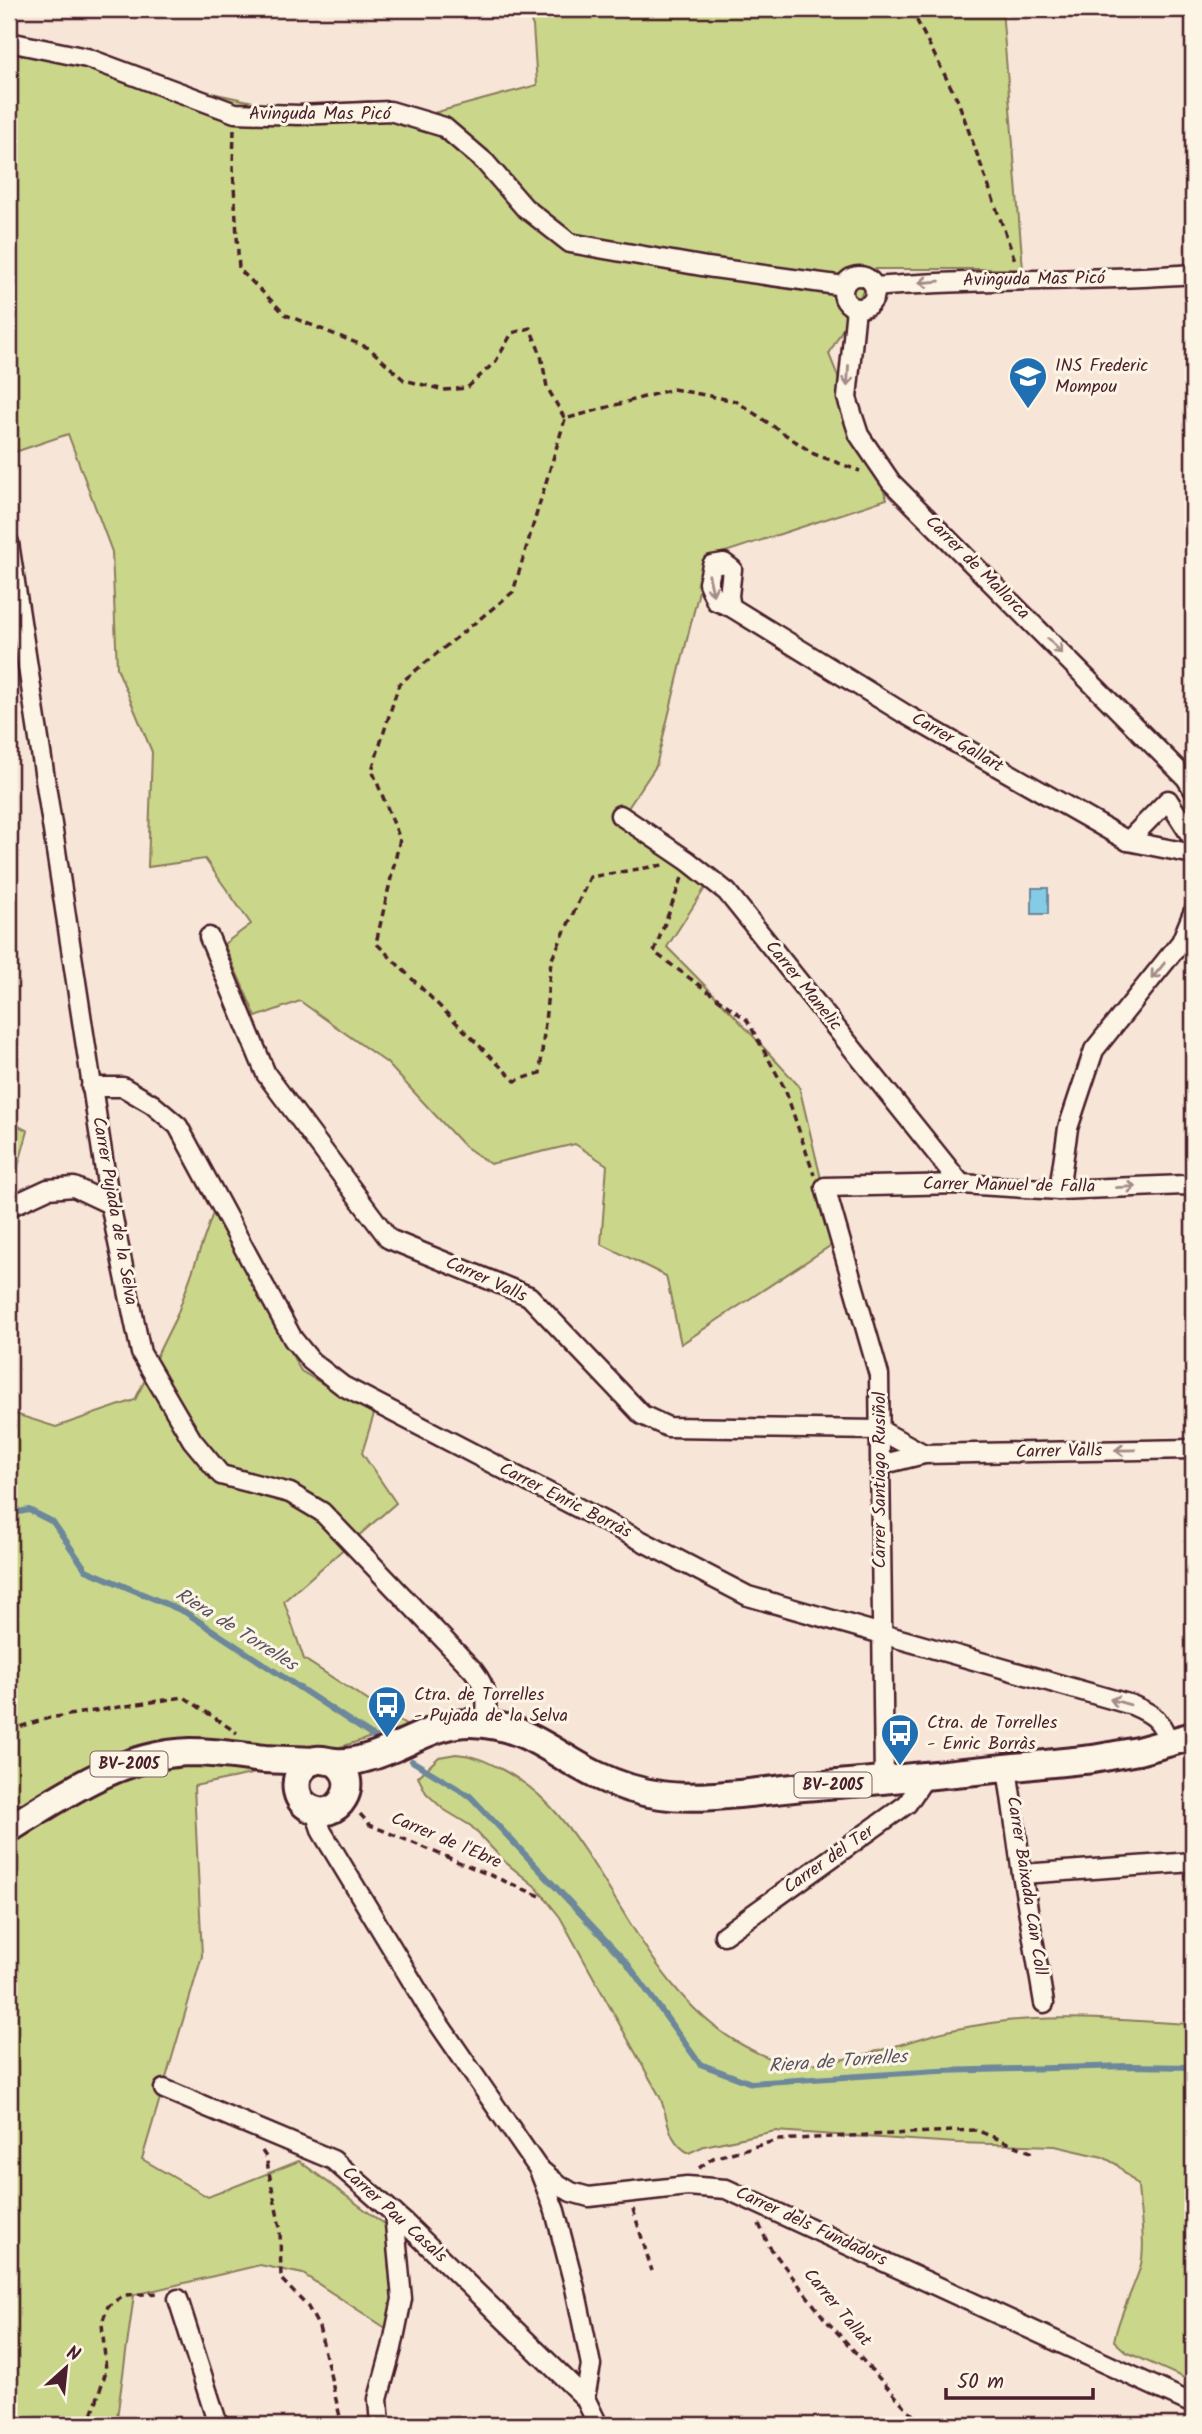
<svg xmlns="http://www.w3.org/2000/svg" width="1202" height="2434" font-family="Kalam,sans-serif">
<rect width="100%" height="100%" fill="#f7e6d7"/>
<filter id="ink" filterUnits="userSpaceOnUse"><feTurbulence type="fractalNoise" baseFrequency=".0143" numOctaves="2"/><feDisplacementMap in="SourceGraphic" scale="14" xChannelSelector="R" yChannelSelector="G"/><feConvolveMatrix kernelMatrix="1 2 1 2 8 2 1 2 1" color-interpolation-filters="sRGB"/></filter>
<g filter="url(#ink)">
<!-- green -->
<g fill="#cad78b" stroke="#8a7b5b" stroke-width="2">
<path d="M 526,9 L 1002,9 L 1023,269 L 875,269 L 829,354 L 887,499 L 707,558 L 656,766 L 620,820 L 707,885 L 667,947 L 731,1012 L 799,1086 L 836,1242 L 681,1344 L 666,1276 L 601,1244 L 607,1165 L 575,1144 L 490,1164 L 462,1144 L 387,1063 L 300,1001 L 256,1017 L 224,944 L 251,924 L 205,859 L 148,867 L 152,752 L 117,668 L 112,552 L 68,434 L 9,454 L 9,34 L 48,40 L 207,92 L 276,107 L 370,101 L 430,114 L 537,85 L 533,26 Z"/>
<path d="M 9,1121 L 28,1131 L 9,1198 Z"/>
<path d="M 213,1213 L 301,1371 L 374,1414 L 362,1453 L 396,1503 L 284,1601 L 304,1659 L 407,1726 L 261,1772 L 194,1786 L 202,1956 L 142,2159 L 208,2197 L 299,2161 L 399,2235 L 398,2336 L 303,2274 L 260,2265 L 134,2295 L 116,2425 L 9,2425 L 9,1412 L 56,1427 L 135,1400 L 177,1315 Z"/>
<path d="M 456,1754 C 473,1755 486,1761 501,1769 C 540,1789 562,1817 586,1853 C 632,1921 669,2007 746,2047 C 756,2052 768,2059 780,2061 C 821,2072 894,2046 935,2034 C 953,2029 973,2026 992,2023 C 1057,2013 1128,2021 1193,2024 L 1193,2382 L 1126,2352 L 1114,2341 C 1119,2315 1132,2293 1140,2268 C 1147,2246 1139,2209 1138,2185 L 1116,2164 L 1103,2157 L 1055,2146 L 956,2143 L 775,2131 L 704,2146 L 689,2153 C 667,2141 669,2120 660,2097 L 560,1917 L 536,1887 L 505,1862 L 471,1826 L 443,1809 L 426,1793 L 418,1777 L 439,1757 Z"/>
</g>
<!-- water -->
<rect fill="#84cce5" stroke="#6d879b" stroke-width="2" x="1032" y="888" width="16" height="26"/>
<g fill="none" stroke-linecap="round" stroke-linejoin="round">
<!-- stream -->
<g stroke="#6d879b" stroke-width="6">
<path d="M 9,1514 L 29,1510 L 53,1522 L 86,1570 L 185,1612 L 380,1741"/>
<path d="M 412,1761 L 470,1796 L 627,1963 L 700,2064 L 751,2083 L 938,2071 L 1129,2066 L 1193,2067"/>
</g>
<defs>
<g id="minor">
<path d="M 9,42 L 87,58 L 235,113 L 299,115 L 390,111 L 444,127 L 485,162 L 524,207 L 570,243 L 707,267 L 844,286"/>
<circle cx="859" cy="292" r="16"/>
<path d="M 875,287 C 981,278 1087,282 1193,274"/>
<path d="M 856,308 L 847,398 L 859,435 L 891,482 L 1186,778 L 1193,789"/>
<path d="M 9,543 L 110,1204 L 141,1353 L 192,1440 L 221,1475 L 290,1493 L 322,1512 L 473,1670 C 488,1689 488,1700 485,1724"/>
<path d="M 731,607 L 729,596 L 732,569 L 724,563 L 712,565 L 708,583 L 716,601 L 731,607 L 905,714 L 1128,841 L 1193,854"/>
<path d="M 620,815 L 688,861 L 727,892 L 961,1184"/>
<path d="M 1128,841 L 1168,800 L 1193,839"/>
<path d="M 209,937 L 266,1074 L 389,1239 L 529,1296 L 642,1415 L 668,1427 L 880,1430 L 924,1454"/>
<path d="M 91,1087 L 123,1087 L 152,1104 L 178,1126 L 293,1339 L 311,1361 L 343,1386 L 748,1596 L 1132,1705 C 1155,1715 1160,1719 1169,1742"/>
<path d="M 1059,1190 L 1068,1128 L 1094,1050 L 1181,942 L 1193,913"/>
<path d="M 9,1207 L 48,1189 L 74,1187 L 110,1204"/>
<path d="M 880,1465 L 924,1454 L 1193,1449"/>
<path d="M 1007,1768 L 1022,1874 L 1044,2003"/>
<path d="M 884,1780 L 879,1375 L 825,1187 L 961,1184 L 1059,1190 L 1185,1185 L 1193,1188"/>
<path d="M 314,1809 L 322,1832 L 430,2011 L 538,2168 L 555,2182 L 571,2192 L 589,2197 L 687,2186 L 726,2189 L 1193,2404"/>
<path d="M 1022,1874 L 1193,1862"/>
<path d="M 724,1935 L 907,1804 L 926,1776"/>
<path d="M 164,2089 L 333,2160 L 405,2223 L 585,2398"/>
<path d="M 539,2170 L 555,2211 L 575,2288 L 591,2365 L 585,2398 L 598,2425"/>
<path d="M 178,2299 L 218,2425"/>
<path d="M 380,2425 L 378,2399 L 392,2348 L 402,2299 L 394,2213"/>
</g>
<g id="primary">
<path d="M 334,1762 C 364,1780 338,1826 308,1807 C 292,1797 293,1772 309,1763 C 318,1757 325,1761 335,1762 C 345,1763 356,1761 366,1758 C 401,1749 433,1723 470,1723 C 525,1724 550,1752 596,1775 C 617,1785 638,1792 661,1795 C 701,1801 762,1791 803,1787 C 900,1779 996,1769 1093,1759 L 1138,1751 L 1193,1736"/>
<path d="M 9,1829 C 64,1794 123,1754 190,1752 C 216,1752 240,1756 265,1759 C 281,1760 298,1760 314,1761"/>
</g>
</defs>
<!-- minor casing -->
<use href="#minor" stroke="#4a1f2b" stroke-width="23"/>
<!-- primary casing -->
<use href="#primary" stroke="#4a1f2b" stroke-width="32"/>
<!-- path -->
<g stroke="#4a1f2b" stroke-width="3.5" stroke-dasharray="7 5" stroke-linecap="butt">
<path d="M 911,9 L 958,101 L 1016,263"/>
<path d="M 234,129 L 233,169 L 239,269 L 286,315 L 369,348 L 404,380 L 444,390 L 467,388 L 496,361 L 512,333 L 530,328 L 541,355 L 547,387 L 565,419 L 673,389 L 736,401 L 814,454 L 860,471"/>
<path d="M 565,419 L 513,592 L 399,684 L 372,770 L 400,839 L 376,943 L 515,1081 L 540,1073 L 551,961 L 590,877 L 663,865"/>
<path d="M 682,878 L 654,952 L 747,1020 L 785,1089 L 814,1175"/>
<path d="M 9,1730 L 49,1718 L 184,1697 L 237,1733"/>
<path d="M 360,1814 L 370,1825 L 545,1898"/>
<path d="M 262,2151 L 266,2157 L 280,2228 L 281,2279 L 308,2307 L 319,2327 L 341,2421 L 347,2425"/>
<path d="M 699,2168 L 713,2158 L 778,2140 L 868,2135 L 976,2130 L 1033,2153"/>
<path d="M 633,2209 L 652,2271"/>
<path d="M 759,2224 L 769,2246 L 824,2318 L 922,2425"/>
<path d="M 89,2425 L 106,2371 L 102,2323 L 108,2306 L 124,2295 L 161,2293"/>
</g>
<!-- minor -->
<use href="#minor" stroke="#fcf5e5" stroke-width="18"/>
<!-- primary -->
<use href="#primary" stroke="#fcf5e5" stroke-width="26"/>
</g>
<!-- one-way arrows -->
<defs><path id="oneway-shaft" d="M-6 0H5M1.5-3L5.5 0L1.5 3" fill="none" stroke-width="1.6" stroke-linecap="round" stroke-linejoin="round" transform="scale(1.75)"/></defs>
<g stroke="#a38a88">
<use href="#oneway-shaft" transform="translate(929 282) rotate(175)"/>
<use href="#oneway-shaft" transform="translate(848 376) rotate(93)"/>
<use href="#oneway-shaft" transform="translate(711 585) rotate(78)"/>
<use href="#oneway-shaft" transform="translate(1055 646) rotate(45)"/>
<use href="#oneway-shaft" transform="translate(1158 971) rotate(129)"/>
<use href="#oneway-shaft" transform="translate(1126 1187) rotate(-3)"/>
<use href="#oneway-shaft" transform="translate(1125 1450) rotate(179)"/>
<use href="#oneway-shaft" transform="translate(1120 1702) rotate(-164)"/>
</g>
</g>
<!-- icons -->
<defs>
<symbol id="school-pin" viewBox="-11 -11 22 30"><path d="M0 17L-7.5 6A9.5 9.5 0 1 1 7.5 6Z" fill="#1f6fb2" stroke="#fcf5e5"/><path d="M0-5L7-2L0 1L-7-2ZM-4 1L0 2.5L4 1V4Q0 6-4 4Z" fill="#fff"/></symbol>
<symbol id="bus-pin" viewBox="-11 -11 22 30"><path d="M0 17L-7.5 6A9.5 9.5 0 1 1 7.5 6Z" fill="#1f6fb2" stroke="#fcf5e5"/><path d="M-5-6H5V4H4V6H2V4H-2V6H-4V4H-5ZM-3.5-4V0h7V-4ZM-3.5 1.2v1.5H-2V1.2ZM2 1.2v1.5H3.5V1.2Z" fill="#fff"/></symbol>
</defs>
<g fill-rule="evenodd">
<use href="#school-pin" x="1006" y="354" width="44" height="60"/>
<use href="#bus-pin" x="365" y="1683" width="44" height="60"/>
<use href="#bus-pin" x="878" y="1711" width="44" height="60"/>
</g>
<g text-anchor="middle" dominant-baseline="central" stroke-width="6" stroke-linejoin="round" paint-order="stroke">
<!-- shield labels -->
<g fill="#fcf5e5" stroke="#7f5f63" stroke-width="2">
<rect x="90.5" y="1751.5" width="77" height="25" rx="5"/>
<rect x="794.5" y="1772.5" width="77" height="25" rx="5"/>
</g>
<g font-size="16" font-weight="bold" fill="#4a1f2b">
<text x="129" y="1764">BV-2005</text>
<text x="833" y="1785">BV-2005</text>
</g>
<!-- street labels -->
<g font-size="18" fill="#4a1f2b" stroke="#fcf5e5">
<text x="320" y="114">Avinguda Mas Picó</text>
<text transform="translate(1034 280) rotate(-1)">Avinguda Mas Picó</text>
<text transform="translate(977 568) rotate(45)">Carrer de Mallorca</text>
<text transform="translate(957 743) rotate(30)">Carrer Gallart</text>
<text transform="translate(803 986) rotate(51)">Carrer Manelic</text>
<text transform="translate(1009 1186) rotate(1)">Carrer Manuel de Falla</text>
<text transform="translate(114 1211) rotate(80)">Carrer Pujada de la Selva</text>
<text transform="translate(486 1280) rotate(24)">Carrer Valls</text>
<text transform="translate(1059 1452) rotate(-1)">Carrer Valls</text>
<text transform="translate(880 1480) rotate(-90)">Carrer Santiago Rusiñol</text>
<text transform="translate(565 1501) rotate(27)">Carrer Enric Borràs</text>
<text transform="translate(446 1841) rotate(23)">Carrer de l'Ebre</text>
<text transform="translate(829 1860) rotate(-35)">Carrer del Ter</text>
<text transform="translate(1026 1886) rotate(81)">Carrer Baixada Can Coll</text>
<text transform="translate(394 2215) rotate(42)">Carrer Pau Casals</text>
<text transform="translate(811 2227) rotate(25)">Carrer dels Fundadors</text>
<text transform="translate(837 2308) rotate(50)">Carrer Tallat</text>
</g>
<!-- poi labels -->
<g font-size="18" fill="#4a1f2b" stroke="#fcf5e5" text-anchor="start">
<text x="1055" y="366">INS Frederic<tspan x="1055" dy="21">Mompou</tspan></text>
<text x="414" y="1695">Ctra. de Torrelles<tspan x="414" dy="21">- Pujada de la Selva</tspan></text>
<text x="927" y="1723">Ctra. de Torrelles<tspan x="927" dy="21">- Enric Borràs</tspan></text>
</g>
<!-- water labels -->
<g font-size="19" font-style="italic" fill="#5b5363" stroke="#fcf5e5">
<text transform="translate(236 1630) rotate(32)">Riera de Torrelles</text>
<text transform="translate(838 2062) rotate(-4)">Riera de Torrelles</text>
</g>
</g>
<!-- margin -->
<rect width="1202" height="2434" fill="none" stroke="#fcf5e5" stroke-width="35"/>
<rect x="18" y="18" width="1167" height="2399" fill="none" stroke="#4a1f2b" stroke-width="2.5" filter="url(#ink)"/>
<!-- north arrow -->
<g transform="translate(66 2368) rotate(27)" stroke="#fcf5e5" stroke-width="5" paint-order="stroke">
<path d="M0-5L12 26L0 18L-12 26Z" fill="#4a1f2b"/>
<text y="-10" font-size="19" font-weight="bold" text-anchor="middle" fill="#4a1f2b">N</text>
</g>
<!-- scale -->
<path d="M946 2388v10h147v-10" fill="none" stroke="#4a1f2b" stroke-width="3.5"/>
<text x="957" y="2388" font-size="21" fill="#4a1f2b" stroke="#fcf5e5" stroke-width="5" paint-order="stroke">50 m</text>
</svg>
